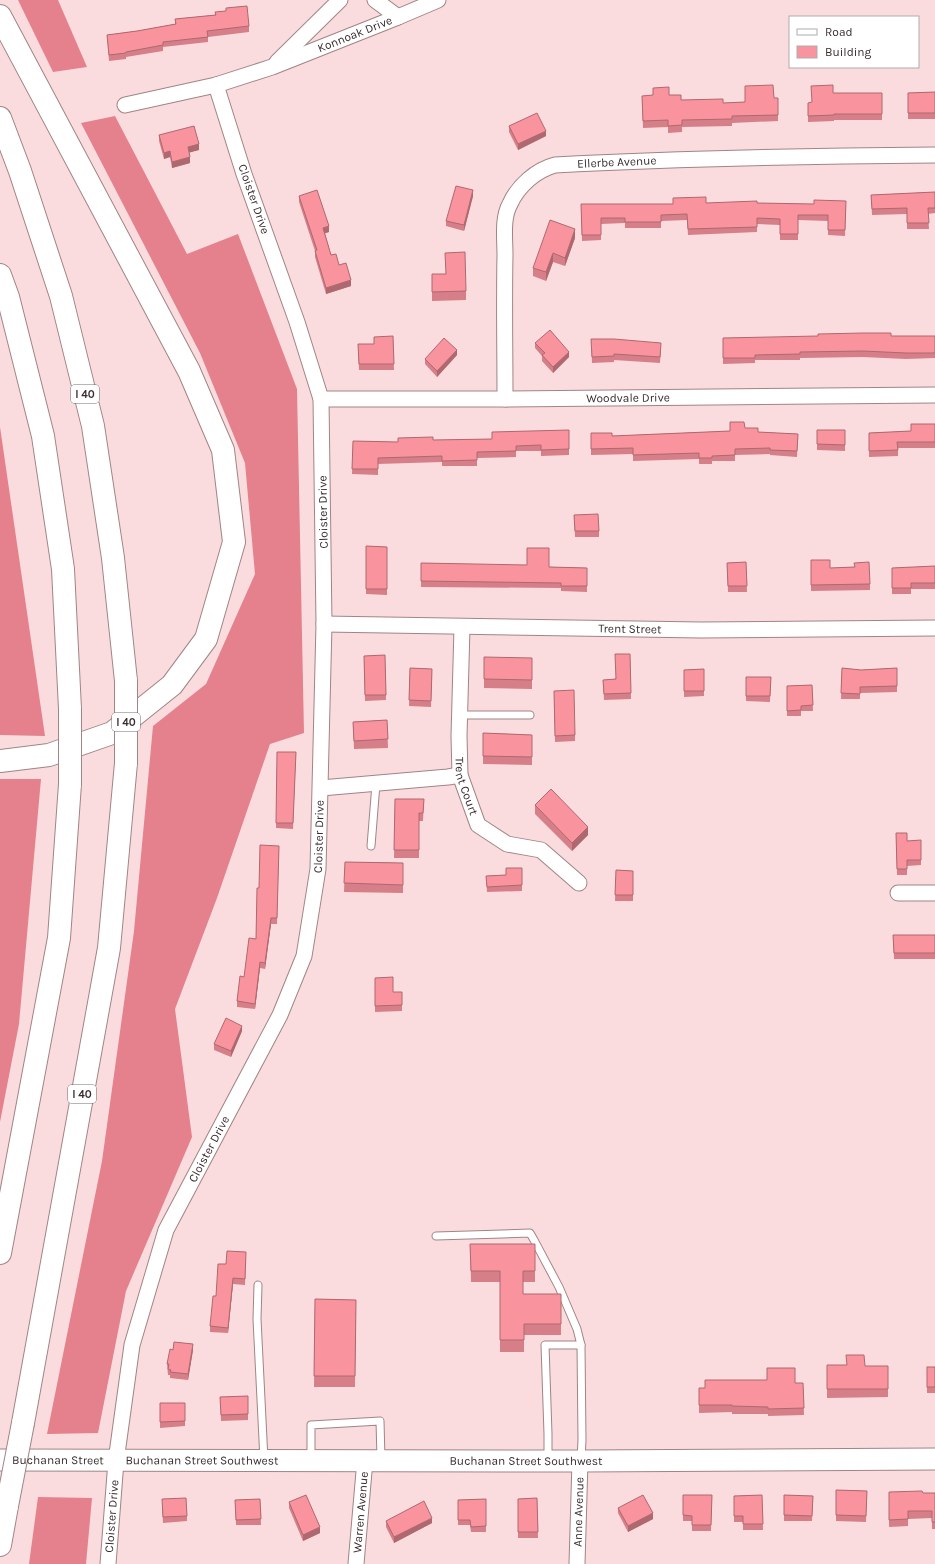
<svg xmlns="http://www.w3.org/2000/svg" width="935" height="1564" font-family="Karla,sans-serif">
<rect width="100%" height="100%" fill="#fbdcde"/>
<!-- forest -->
<g fill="#e4818c">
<path d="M 18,0 L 58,0 L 87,67 L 53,72 Z"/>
<path d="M 115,116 L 187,254 L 238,234 L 297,389 L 304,733 L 270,744 L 217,898 L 175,1009 L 192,1137 L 126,1291 L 98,1433 L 47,1434 L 102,1161 L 134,931 L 153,726 L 206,684 L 255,574 L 245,463 L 200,353 L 81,123 Z"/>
<path d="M 0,427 L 45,736 L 0,735 Z"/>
<path d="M 0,779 L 41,779 L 19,1024 L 0,1122 Z"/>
<path d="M 38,1497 L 92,1498 L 86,1564 L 29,1564 Z"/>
</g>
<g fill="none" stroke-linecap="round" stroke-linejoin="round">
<defs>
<g id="lane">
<path d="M 460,715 L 530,715"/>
<path d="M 371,846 L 376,784"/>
<path d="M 436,1236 L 530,1233 L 534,1240 L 559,1287 L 577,1329 L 581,1345 L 582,1440 L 581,1459"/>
<path d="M 258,1285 L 257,1319 L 264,1460"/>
<path d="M 548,1459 L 548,1434 L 545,1345 L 581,1345"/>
<path d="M 311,1460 L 311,1425 L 380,1421 L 381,1459"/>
</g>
<g id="street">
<path d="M 375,0 L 398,17"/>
<path d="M 277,62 L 340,0"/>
<path id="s1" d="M 125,105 L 216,85 L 272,67 L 398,17 L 438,0"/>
<path id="s2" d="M 321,399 L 505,399 L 935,395"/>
<path id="s3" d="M 505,399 C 505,351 504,303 505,255 C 505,239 502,218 510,204 C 518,186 536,170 555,165 C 682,158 808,156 935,155"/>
<path id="s4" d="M 324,624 L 701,630 L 935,628"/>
<path id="s5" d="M 462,627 L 459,736 L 460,775 L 478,825 L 507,844 L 541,850 L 579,883"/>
<path d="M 321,788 L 448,777 L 460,775"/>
<path d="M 898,893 L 935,893"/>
<path id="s6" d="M 108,1564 L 116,1461 L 132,1345 L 166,1230 L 280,1015 L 304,956 L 318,869 L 324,624 L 321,399 L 297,322 L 244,174 L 216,85"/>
<path id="s7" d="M 356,1564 L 365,1460"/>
<path id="s8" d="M 577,1564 L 580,1461"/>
</g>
<g id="secondary">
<path id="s9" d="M 0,1460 L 580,1461 L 935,1459"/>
</g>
<g id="highway">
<path d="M 0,16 L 189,371 L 223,450 L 234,542 L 206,639 L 172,685 L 112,733 L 49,755 L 0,761"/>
<path d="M 0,118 L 20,171 L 61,296 L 93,426 L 113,558 L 126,681"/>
<path d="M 0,275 L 8,297 L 43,436 L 63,569 L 70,709"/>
<path d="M 0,1253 L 59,938 L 70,784"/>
<path d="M 23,1423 L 109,948 L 126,763"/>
<path d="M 0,1545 L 7,1506"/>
</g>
</defs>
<!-- lane casing -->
<use href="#lane" stroke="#a08486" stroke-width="9"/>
<!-- street casing -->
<use href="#street" stroke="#a08486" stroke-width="17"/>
<!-- secondary casing -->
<use href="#secondary" stroke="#a08486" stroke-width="23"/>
<!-- highway casing -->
<use href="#highway" stroke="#a08486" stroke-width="24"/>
<!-- lane -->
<use href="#lane" stroke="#fff" stroke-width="7"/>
<!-- street -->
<use href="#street" stroke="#fff" stroke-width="15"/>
<!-- secondary -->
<use href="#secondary" stroke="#fff" stroke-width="21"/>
<!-- highway -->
<use href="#highway" stroke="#fff" stroke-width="22"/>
<defs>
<g id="highway-bridge">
<path d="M 126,681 L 126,763"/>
<path d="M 70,784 L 70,709"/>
<path d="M 7,1506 L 23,1423"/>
</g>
</defs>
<!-- highway-bridge casing -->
<use href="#highway-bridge" stroke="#a08486" stroke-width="24" stroke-linecap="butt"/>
<!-- highway-bridge -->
<use href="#highway-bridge" stroke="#fff" stroke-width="22"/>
</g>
<!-- wall -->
<g fill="#d67f88">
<path d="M 215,12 L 249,26 L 249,32 L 208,37 L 208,42 L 163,47 L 163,51 L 126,57 L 126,59 L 109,61 L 107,35 L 137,31 L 175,24 L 175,19 L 215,15 Z"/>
<path d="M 935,92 L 935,119 L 908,119 L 908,93 Z"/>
<path d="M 833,93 L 882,93 L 882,120 L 834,120 L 834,121 L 808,122 L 808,103 L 812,102 Z"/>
<path d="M 669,95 L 681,100 L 723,103 L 745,102 L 778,98 L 778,121 L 732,123 L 732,126 L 682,127 L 682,132 L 668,133 L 668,127 L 643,128 L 642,96 Z"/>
<path d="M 509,126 L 546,136 L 518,150 L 509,132 Z"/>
<path d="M 159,135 L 199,150 L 189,152 L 190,163 L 172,168 L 170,157 L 164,159 L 159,141 Z"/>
<path d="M 935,192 L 935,213 L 928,214 L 929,229 L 907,229 L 907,214 L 872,215 L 871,195 Z"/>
<path d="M 299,196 L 329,232 L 325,233 L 331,255 L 339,265 L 351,286 L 326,294 L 315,257 L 315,251 L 299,202 Z"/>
<path d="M 473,196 L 464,231 L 446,226 L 446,221 Z"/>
<path d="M 846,201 L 845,236 L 828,235 L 828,221 L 798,220 L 798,240 L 780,240 L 780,225 L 757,224 L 757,232 L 688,235 L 687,220 L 661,221 L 661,228 L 625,228 L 625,223 L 601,224 L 601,240 L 582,241 L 581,204 L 673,204 L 706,203 L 814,204 Z"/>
<path d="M 575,238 L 565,266 L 553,262 L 546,281 L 533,276 L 533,268 Z"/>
<path d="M 432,274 L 466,291 L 466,300 L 432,301 Z"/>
<path d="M 393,336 L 394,370 L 359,370 L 358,344 L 374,344 Z"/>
<path d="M 935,336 L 935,358 L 906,359 L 863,357 L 800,358 L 800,360 L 755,360 L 755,363 L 723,364 L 723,338 Z"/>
<path d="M 591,339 L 661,348 L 660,363 L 614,360 L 614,362 L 592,363 Z"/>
<path d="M 535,343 L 569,357 L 553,373 L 542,361 L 542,356 L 535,348 Z"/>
<path d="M 457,355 L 437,377 L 425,364 L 425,359 Z"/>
<path d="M 935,424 L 935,448 L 898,448 L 898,456 L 869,457 L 869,433 L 911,431 Z"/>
<path d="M 745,428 L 758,432 L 798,434 L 797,457 L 770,455 L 770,454 L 735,455 L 735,461 L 712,461 L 712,464 L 699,464 L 699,459 L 633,461 L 633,454 L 591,455 L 591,433 L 612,436 L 730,431 Z"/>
<path d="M 569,430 L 569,455 L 541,456 L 541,451 L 516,451 L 516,457 L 477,458 L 477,466 L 442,466 L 442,462 L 378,464 L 378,475 L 352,474 L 353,441 L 398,442 L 433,440 L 492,439 Z"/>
<path d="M 817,430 L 845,430 L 845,451 L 817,450 Z"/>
<path d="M 574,515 L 599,531 L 599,537 L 575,537 Z"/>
<path d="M 366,546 L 387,547 L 387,595 L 366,594 Z"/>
<path d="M 811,560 L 830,568 L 854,567 L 870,584 L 870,590 L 811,591 Z"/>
<path d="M 746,562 L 747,592 L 728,592 L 727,563 Z"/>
<path d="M 421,563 L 587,568 L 587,592 L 561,591 L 561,588 L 421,587 Z"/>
<path d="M 935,566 L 935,589 L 911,589 L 911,594 L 892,594 L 892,568 Z"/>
<path d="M 630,654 L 631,699 L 604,700 L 603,680 L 615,679 Z"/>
<path d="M 385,655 L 386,700 L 365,701 L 364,656 Z"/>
<path d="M 532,658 L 532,689 L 484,688 L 484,679 Z"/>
<path d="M 410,668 L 432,669 L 431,707 L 409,706 Z"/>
<path d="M 842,668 L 861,670 L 897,668 L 897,692 L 860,693 L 860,699 L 841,699 Z"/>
<path d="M 704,669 L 704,696 L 684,697 L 684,670 Z"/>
<path d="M 746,677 L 771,677 L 770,702 L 746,701 Z"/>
<path d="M 812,685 L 813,711 L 801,711 L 801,716 L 787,716 L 787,686 Z"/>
<path d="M 554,691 L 575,735 L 575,741 L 555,742 Z"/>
<path d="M 387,720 L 388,748 L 354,749 L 353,722 Z"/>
<path d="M 483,733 L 532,735 L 532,765 L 483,764 Z"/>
<path d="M 296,752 L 293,829 L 276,828 L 276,823 Z"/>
<path d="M 395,799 L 424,799 L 423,821 L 419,821 L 419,858 L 394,858 Z"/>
<path d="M 535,805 L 588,835 L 572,851 L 535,814 Z"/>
<path d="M 896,833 L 907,841 L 921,860 L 921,865 L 907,866 L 907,875 L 897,875 Z"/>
<path d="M 279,846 L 277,924 L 271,924 L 265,969 L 260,968 L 255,1009 L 237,1007 L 237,1001 L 256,939 L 259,888 Z"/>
<path d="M 345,862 L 403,863 L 403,893 L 344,892 Z"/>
<path d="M 522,868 L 522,891 L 487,892 L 486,876 L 506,875 Z"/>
<path d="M 616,870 L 633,871 L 633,901 L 615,901 Z"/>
<path d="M 893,935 L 935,935 L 935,959 L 894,959 Z"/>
<path d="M 375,978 L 393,992 L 402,992 L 402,1011 L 375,1012 Z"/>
<path d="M 242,1031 L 231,1057 L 214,1050 L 214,1044 Z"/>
<path d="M 470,1244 L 535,1244 L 535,1282 L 523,1282 L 523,1294 L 561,1294 L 561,1335 L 524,1335 L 524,1352 L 500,1352 L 500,1282 L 471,1282 Z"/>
<path d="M 246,1258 L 245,1285 L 233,1284 L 228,1333 L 210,1332 L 210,1326 L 216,1296 Z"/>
<path d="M 315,1299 L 356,1300 L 355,1387 L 314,1387 Z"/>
<path d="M 173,1350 L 193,1350 L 188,1380 L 170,1378 L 170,1375 L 168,1375 L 167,1364 Z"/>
<path d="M 827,1365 L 846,1365 L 865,1366 L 888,1366 L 888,1397 L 827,1398 Z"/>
<rect x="927" y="1367" width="8" height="26"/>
<path d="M 767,1380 L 795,1383 L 803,1383 L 804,1415 L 768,1416 L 768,1414 L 732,1414 L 732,1412 L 699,1413 L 699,1388 L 705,1388 Z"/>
<path d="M 248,1396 L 248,1420 L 221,1421 L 220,1397 Z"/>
<path d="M 160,1403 L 185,1403 L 185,1426 L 160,1428 Z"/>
<path d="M 836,1490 L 867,1491 L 866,1522 L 836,1521 Z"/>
<path d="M 889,1492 L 923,1493 L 935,1493 L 935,1529 L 932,1529 L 932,1518 L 908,1519 L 908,1526 L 889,1527 Z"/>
<path d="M 683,1495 L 712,1495 L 711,1531 L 692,1531 L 692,1521 L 683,1521 Z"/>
<path d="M 762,1495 L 763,1530 L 743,1530 L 743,1522 L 734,1522 L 734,1496 Z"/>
<path d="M 784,1495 L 813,1496 L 812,1521 L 784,1521 Z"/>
<path d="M 537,1498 L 538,1538 L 518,1538 L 518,1499 Z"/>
<path d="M 260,1499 L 261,1525 L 236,1525 L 235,1500 Z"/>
<path d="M 486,1499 L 486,1532 L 471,1532 L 470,1525 L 458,1525 L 458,1500 Z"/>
<path d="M 289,1502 L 320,1533 L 303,1541 L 289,1508 Z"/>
<path d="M 162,1505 L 187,1516 L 187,1521 L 163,1523 Z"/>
<path d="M 618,1508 L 653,1519 L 628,1532 L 618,1513 Z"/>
<path d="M 386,1521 L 432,1523 L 394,1543 L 386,1527 Z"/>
</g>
<!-- shaded-wall -->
<g fill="#ae686f">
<path d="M 546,131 L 546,136 L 518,150 L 518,144 Z"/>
<path d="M 199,144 L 199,150 L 188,153 L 188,147 Z"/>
<path d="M 170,151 L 170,157 L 164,159 L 164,153 Z"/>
<path d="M 190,157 L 190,163 L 172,168 L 172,162 Z"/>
<path d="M 473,190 L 473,196 L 464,231 L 464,225 Z"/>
<path d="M 329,226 L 329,232 L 323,234 L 323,228 Z"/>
<path d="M 575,229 L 575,238 L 565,266 L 565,258 Z"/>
<path d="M 553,253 L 553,262 L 546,281 L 546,272 Z"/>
<path d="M 351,280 L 351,286 L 326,294 L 326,288 Z"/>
<path d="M 457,350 L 457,355 L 437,377 L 437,371 Z"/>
<path d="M 569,352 L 569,357 L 553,373 L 553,367 Z"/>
<path d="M 588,827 L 588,835 L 572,851 L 572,843 Z"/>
<path d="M 271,918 L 271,924 L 265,969 L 265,963 Z"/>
<path d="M 260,962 L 260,968 L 255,1009 L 255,1004 Z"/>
<path d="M 242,1026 L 242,1031 L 231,1057 L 231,1051 Z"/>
<path d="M 233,1278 L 233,1284 L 228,1333 L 228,1328 Z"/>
<path d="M 193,1344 L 193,1350 L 188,1380 L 188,1374 Z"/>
<path d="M 653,1513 L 653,1519 L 628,1532 L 628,1526 Z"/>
<path d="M 432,1518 L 432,1523 L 394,1543 L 394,1537 Z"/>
<path d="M 320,1527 L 320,1533 L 303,1541 L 303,1535 Z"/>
</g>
<!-- building -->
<g fill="#f9949e" stroke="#ae686f">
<path d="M 247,6 L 249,26 L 207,31 L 208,37 L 163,42 L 163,45 L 126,52 L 126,53 L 109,55 L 107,35 L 137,31 L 176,24 L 175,19 L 216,15 L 215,12 L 226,11 L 226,8 Z"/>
<path d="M 773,85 L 774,98 L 778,98 L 778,115 L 732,116 L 732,119 L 682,120 L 682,125 L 668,126 L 668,120 L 643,121 L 642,96 L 653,95 L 653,88 L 669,87 L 669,95 L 681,95 L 681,100 L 723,99 L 723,103 L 745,102 L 745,86 Z"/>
<path d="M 833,85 L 833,93 L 882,93 L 882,114 L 834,114 L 834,115 L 808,116 L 808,103 L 812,102 L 811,86 Z"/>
<path d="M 935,92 L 935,113 L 908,113 L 908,93 Z"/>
<path d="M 537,113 L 546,131 L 518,144 L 509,126 Z"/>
<path d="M 194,126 L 199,144 L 188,147 L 190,157 L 172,162 L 170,151 L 164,153 L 159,135 Z"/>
<path d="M 456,186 L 473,190 L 464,225 L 446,221 Z"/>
<path d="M 317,190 L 329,226 L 323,228 L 331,255 L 336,254 L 339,265 L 346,263 L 351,280 L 326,288 L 315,251 L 317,250 L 299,196 Z"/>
<path d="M 935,192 L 935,208 L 928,208 L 929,223 L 907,223 L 907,208 L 872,209 L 871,195 Z"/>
<path d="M 706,197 L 706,203 L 757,201 L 757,203 L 814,204 L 814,200 L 846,201 L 845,230 L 828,230 L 828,215 L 798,215 L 798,234 L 780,234 L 780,219 L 757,218 L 757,227 L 688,229 L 687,214 L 661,215 L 661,222 L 625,222 L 625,218 L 601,218 L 601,235 L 582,235 L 581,204 L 673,204 L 673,198 Z"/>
<path d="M 550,220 L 575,229 L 565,258 L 553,253 L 546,272 L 533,268 Z"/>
<path d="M 465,252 L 466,291 L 432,292 L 432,274 L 446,274 L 445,253 Z"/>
<path d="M 550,330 L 569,352 L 553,367 L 542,355 L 545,353 L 535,343 Z"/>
<path d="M 863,333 L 891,333 L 891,336 L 935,336 L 935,353 L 906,353 L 863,351 L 800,352 L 800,354 L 755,355 L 755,358 L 723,358 L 723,338 L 818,336 L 818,334 Z"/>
<path d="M 393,336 L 394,364 L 359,364 L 358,344 L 374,344 L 374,337 Z"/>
<path d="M 444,338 L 457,350 L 437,371 L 425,359 Z"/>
<path d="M 591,339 L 614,339 L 661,343 L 660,357 L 614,354 L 614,356 L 592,357 Z"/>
<path d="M 730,422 L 744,422 L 745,428 L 758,428 L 758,432 L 798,434 L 797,451 L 770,450 L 770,448 L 735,449 L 735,455 L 712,456 L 712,458 L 699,458 L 699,453 L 633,455 L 633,448 L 591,449 L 591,433 L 612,433 L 612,436 L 730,431 Z"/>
<path d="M 911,424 L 935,424 L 935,442 L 897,442 L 898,450 L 869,451 L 869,433 L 911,431 Z"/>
<path d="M 569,430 L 569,449 L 541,450 L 541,445 L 516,446 L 516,451 L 477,452 L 477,460 L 442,461 L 442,456 L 378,458 L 378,469 L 352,469 L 353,441 L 398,442 L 398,438 L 433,437 L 433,440 L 492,439 L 492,432 Z"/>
<path d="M 817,430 L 845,430 L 845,445 L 817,444 Z"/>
<path d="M 598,514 L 599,531 L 575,531 L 574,515 Z"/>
<path d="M 366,546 L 387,547 L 387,589 L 366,589 Z"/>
<path d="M 527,548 L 549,548 L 549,567 L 587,568 L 587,586 L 561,586 L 561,583 L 421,581 L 421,563 L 527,565 Z"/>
<path d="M 811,560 L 830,560 L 830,568 L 855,567 L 854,563 L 869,562 L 870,584 L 811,585 Z"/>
<path d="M 746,562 L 747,586 L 728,586 L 727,563 Z"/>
<path d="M 935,566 L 935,583 L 911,583 L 911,588 L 892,588 L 892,568 Z"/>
<path d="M 615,654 L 630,654 L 631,693 L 604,694 L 603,680 L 616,679 Z"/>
<path d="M 385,655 L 386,695 L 365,695 L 364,656 Z"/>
<path d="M 484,657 L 532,658 L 532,680 L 484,679 Z"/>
<path d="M 410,668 L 432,669 L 431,701 L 409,700 Z"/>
<path d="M 842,668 L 861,670 L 897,668 L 897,686 L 860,687 L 860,694 L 841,693 Z"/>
<path d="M 704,669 L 704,691 L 684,691 L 684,670 Z"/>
<path d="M 746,677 L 771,677 L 770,696 L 746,696 Z"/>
<path d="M 812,685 L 813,705 L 801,706 L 801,710 L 787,711 L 787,686 Z"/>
<path d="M 574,690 L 575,735 L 555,736 L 554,691 Z"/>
<path d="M 387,720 L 388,739 L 354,741 L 353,722 Z"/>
<path d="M 483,733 L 532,735 L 532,757 L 483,756 Z"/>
<path d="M 277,752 L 296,752 L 293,823 L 276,823 Z"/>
<path d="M 551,789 L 588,827 L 572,843 L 535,805 Z"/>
<path d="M 395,799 L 424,799 L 423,813 L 419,813 L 419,850 L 394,850 Z"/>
<path d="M 896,833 L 907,833 L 907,841 L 921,840 L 921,860 L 907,860 L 907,869 L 897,869 Z"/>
<path d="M 260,845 L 279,846 L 277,918 L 271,918 L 265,963 L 260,962 L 255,1004 L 237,1001 L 240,976 L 244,977 L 249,938 L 256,939 L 257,888 L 259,888 Z"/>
<path d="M 345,862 L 403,863 L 403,885 L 344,883 Z"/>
<path d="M 506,868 L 522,868 L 522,885 L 487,887 L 486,876 L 506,875 Z"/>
<path d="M 616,870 L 633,871 L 633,895 L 615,895 Z"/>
<path d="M 893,935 L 935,935 L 935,953 L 894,953 Z"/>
<path d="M 393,977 L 393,992 L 402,992 L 402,1005 L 375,1006 L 375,978 Z"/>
<path d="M 226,1018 L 242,1026 L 231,1051 L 214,1044 Z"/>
<path d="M 470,1244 L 535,1244 L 535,1271 L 523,1271 L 523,1294 L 561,1294 L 561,1324 L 524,1324 L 524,1340 L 500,1340 L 500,1271 L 471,1271 Z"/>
<path d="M 227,1251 L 246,1252 L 245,1279 L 233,1278 L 228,1328 L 210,1326 L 213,1296 L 216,1296 L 218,1264 L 226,1264 Z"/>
<path d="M 315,1299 L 356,1300 L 355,1376 L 314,1376 Z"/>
<path d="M 174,1342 L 193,1344 L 188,1374 L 170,1372 L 171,1370 L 168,1369 L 169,1364 L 167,1364 L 170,1349 L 173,1350 Z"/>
<path d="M 846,1355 L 864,1355 L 865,1366 L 888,1366 L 888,1389 L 827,1389 L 827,1365 L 847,1365 Z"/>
<rect x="927" y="1367" width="8" height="20"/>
<path d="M 767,1368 L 795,1368 L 795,1383 L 803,1383 L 804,1408 L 768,1409 L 768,1407 L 732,1406 L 732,1405 L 699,1405 L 699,1388 L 705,1388 L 705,1380 L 767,1380 Z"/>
<path d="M 248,1396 L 248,1414 L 221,1415 L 220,1397 Z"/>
<path d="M 160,1403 L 185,1403 L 185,1421 L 160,1422 Z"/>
<path d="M 836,1490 L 867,1491 L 866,1516 L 836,1515 Z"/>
<path d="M 922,1491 L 923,1493 L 935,1493 L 935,1522 L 932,1522 L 932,1511 L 908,1511 L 908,1519 L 889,1520 L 889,1492 Z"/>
<path d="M 306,1495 L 320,1527 L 303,1535 L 289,1502 Z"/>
<path d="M 643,1495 L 653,1513 L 628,1526 L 618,1508 Z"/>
<path d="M 683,1495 L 712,1495 L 711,1525 L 692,1525 L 692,1516 L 683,1515 Z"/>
<path d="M 762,1495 L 763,1524 L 743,1524 L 743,1516 L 734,1516 L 734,1496 Z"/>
<path d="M 784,1495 L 813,1496 L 812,1516 L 784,1515 Z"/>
<path d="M 186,1498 L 187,1516 L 163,1517 L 162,1499 Z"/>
<path d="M 537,1498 L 538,1532 L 518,1532 L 518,1499 Z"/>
<path d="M 260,1499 L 261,1519 L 236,1520 L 235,1500 Z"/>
<path d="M 486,1499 L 486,1526 L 471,1527 L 470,1520 L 458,1520 L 458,1500 Z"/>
<path d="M 424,1501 L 432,1518 L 394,1537 L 386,1521 Z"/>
</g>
<g text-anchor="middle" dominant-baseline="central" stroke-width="3" stroke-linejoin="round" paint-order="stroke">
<!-- shield labels -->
<g fill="#fff" stroke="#746b6c" stroke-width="1">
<rect x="71" y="385" width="28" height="18" rx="3"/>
<rect x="112" y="713" width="28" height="18" rx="3"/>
<rect x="68" y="1085" width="28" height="18" rx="3"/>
</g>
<g font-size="11" font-weight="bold" fill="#382c2d">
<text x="85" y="394">I 40</text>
<text x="126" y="722">I 40</text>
<text x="82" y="1094">I 40</text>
</g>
<!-- street labels -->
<g font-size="12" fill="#382c2d" stroke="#fff">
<text stroke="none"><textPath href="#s1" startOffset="241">Konnoak Drive</textPath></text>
<text stroke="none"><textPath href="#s3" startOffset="319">Ellerbe Avenue</textPath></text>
<text transform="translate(254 199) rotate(71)">Cloister Drive</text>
<text stroke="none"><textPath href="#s2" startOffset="307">Woodvale Drive</textPath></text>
<text transform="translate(323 512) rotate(-91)">Cloister Drive</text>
<text stroke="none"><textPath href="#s4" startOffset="306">Trent Street</textPath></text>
<text stroke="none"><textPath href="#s5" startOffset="160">Trent Court</textPath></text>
<text stroke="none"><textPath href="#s6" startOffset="768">Cloister Drive</textPath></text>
<text stroke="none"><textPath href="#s6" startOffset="432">Cloister Drive</textPath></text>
<text stroke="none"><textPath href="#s9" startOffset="202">Buchanan Street Southwest</textPath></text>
<text stroke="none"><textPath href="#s9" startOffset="526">Buchanan Street Southwest</textPath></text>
<text stroke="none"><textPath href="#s9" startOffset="58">Buchanan Street</textPath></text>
<text stroke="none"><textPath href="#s7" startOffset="52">Warren Avenue</textPath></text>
<text stroke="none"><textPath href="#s8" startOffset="52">Anne Avenue</textPath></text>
<text stroke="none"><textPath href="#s6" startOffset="48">Cloister Drive</textPath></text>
</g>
</g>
<!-- legend -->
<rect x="789" y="16" width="130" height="52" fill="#ffffff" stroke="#afabab"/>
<rect x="797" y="29" width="20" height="6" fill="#ffffff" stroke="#afabab"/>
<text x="825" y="36" font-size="12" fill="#382c2d">Road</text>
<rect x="797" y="46" width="20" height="12" fill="#f9949e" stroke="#afabab"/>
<text x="825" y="56" font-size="12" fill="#382c2d">Building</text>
</svg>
